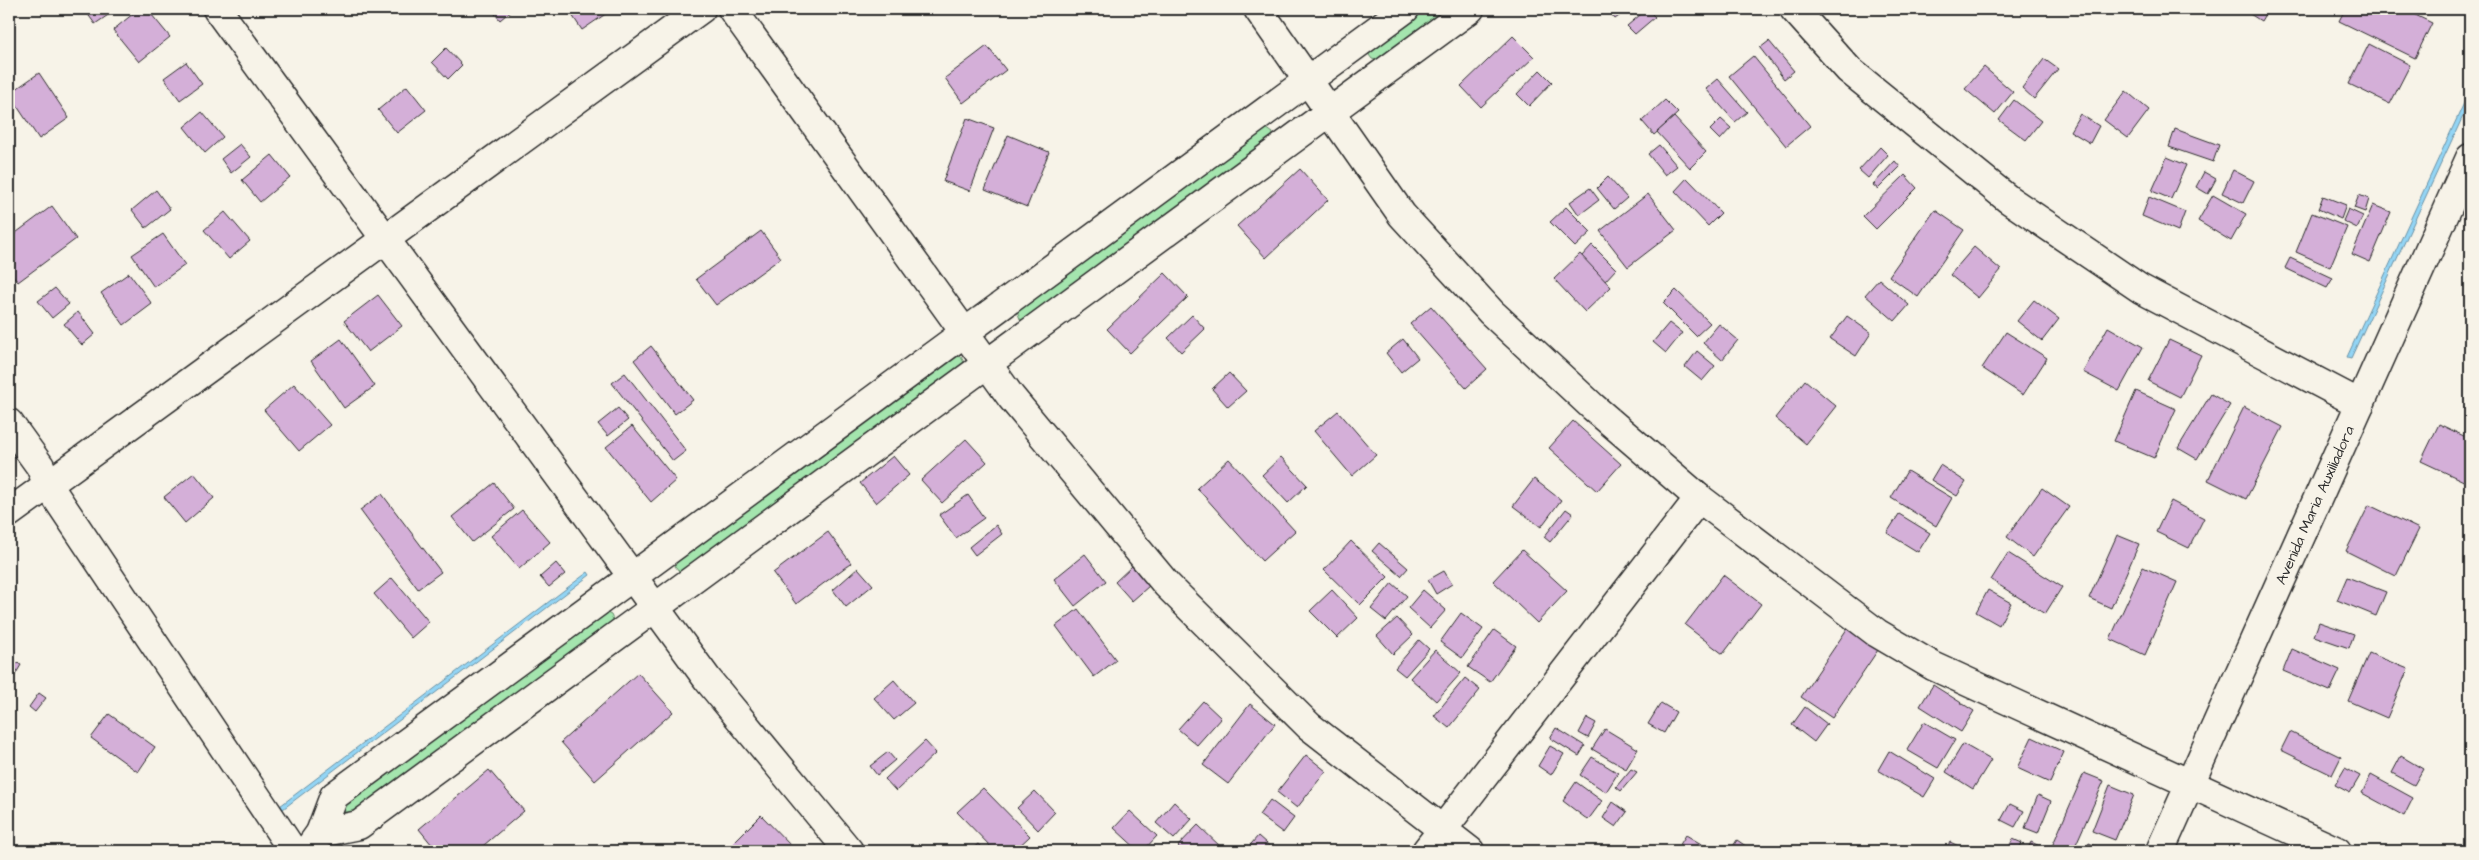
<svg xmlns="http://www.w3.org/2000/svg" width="2479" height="860" font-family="'Architects Daughter',sans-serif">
<rect width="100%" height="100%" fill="#f7f3e8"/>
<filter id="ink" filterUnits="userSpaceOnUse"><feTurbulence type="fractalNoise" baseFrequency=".02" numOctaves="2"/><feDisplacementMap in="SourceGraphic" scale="10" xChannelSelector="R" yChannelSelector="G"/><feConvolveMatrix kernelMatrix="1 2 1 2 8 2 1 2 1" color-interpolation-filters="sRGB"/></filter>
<g filter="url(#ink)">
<!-- green -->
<g fill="#a4e5ae" stroke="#68886c">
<path d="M 1425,9 L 1450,9 L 1380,61 L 1372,59 L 1369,55 L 1370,49 Z"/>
<path d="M 1266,128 L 1273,133 L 1272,137 L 1023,321 L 1020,319 L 1017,311 Z"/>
<path d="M 954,355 L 961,357 L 965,364 L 682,572 L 679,571 L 675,566 L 678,559 Z"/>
<path d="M 607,613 L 611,615 L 614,622 L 345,822 L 337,810 L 603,614 Z"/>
</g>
<!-- water -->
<g fill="#93d5f5" stroke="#6991a4">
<path d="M 2470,90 L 2470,101 L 2351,358 L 2347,357 Z"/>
<path d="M 588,572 L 590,575 L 283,809 L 280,806 Z"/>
</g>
<!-- building -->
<g fill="#d4afd8" stroke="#2b2b2b">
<path d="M 84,9 L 117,9 L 95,24 Z"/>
<path d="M 139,9 L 147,9 L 170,37 L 139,62 L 113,30 Z"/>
<path d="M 491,9 L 513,9 L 500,20 Z"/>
<path d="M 568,9 L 604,9 L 607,13 L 582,30 Z"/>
<path d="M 1607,9 L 1629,9 L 1615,19 Z"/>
<path d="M 1647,9 L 1655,17 L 1635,34 L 1627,26 Z"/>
<path d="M 2242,9 L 2268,9 L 2261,21 Z"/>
<path d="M 2288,9 L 2303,9 L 2299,16 Z"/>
<path d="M 2345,9 L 2403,9 L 2432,23 L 2415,58 L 2339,21 Z"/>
<path d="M 1513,36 L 1534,57 L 1481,107 L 1461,86 Z"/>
<path d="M 1769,41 L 1794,71 L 1784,79 L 1760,48 Z"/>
<path d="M 2369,44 L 2410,65 L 2390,104 L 2349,84 Z"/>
<path d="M 987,46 L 1006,70 L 963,103 L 945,78 Z"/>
<path d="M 446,48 L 462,65 L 448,79 L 432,62 Z"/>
<path d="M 1753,56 L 1810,126 L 1786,146 L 1729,76 Z"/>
<path d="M 2044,59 L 2058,69 L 2034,99 L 2022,88 Z"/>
<path d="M 186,62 L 202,84 L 180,100 L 164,78 Z"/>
<path d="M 1984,67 L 2013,92 L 1995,114 L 1965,89 Z"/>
<path d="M 1540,70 L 1552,82 L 1529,106 L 1517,94 Z"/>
<path d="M 39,73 L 69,118 L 39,139 L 9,94 Z"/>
<path d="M 1718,79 L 1747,112 L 1735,122 L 1706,89 Z"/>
<path d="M 407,86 L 426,110 L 397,133 L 378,110 Z"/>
<path d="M 2126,91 L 2149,110 L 2128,138 L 2104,120 Z"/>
<path d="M 1665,100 L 1678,113 L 1654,135 L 1642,121 Z"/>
<path d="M 2014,100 L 2041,121 L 2026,140 L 1999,120 Z"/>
<path d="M 202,112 L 223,137 L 205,153 L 184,127 Z"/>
<path d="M 2080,114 L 2099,126 L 2090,143 L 2070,131 Z"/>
<path d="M 1674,117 L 1706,152 L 1690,168 L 1657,132 Z"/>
<path d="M 967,118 L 994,128 L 970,191 L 943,181 Z"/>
<path d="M 1721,119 L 1731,128 L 1720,140 L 1710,130 Z"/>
<path d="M 2175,129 L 2219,145 L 2213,162 L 2169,147 Z"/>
<path d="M 1008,135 L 1049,152 L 1027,207 L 985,190 Z"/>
<path d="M 240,144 L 251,157 L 231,173 L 221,159 Z"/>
<path d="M 1659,145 L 1677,166 L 1665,175 L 1648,154 Z"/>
<path d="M 1880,147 L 1888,155 L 1868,178 L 1859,170 Z"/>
<path d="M 272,155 L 290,177 L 260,202 L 242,180 Z"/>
<path d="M 2167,157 L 2186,165 L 2171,199 L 2152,191 Z"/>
<path d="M 1895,161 L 1900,167 L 1878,189 L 1873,185 Z"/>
<path d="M 1300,169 L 1328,200 L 1266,258 L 1237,226 Z"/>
<path d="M 2233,170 L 2254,181 L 2243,203 L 2222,193 Z"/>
<path d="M 2204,172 L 2216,179 L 2208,194 L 2196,187 Z"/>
<path d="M 1905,175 L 1917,188 L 1876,229 L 1863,216 Z"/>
<path d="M 1608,177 L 1627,198 L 1614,209 L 1597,188 Z"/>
<path d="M 1687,178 L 1721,213 L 1708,226 L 1675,191 Z"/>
<path d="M 1590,188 L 1599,200 L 1579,215 L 1570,202 Z"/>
<path d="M 156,190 L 170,209 L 146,228 L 132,210 Z"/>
<path d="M 1648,194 L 1676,230 L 1628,267 L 1600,231 Z"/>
<path d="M 2213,195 L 2246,214 L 2231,241 L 2198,221 Z"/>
<path d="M 2359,195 L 2369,199 L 2365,212 L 2354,208 Z"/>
<path d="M 2323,196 L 2346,205 L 2341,219 L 2318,209 Z"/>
<path d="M 2149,197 L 2185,212 L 2178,231 L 2142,216 Z"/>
<path d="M 2373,205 L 2391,212 L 2370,262 L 2352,254 Z"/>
<path d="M 52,206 L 76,239 L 18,282 L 9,270 L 9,238 Z"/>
<path d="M 1566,207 L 1591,232 L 1575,247 L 1550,222 Z"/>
<path d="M 2348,209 L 2363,216 L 2357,228 L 2343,221 Z"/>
<path d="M 1935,210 L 1964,230 L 1918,297 L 1889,276 Z"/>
<path d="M 225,212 L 250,241 L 229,259 L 204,230 Z"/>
<path d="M 2312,213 L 2347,227 L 2330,267 L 2296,252 Z"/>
<path d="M 761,231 L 781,258 L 716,305 L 696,279 Z"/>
<path d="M 163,234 L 185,265 L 154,287 L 132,255 Z"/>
<path d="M 1592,245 L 1616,269 L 1605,281 L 1581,257 Z"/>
<path d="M 1974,247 L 2001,270 L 1978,298 L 1950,275 Z"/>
<path d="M 1580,254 L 1611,287 L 1585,312 L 1554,279 Z"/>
<path d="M 2290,258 L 2333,278 L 2327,288 L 2285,268 Z"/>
<path d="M 129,273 L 152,304 L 124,325 L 101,293 Z"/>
<path d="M 1165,273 L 1188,297 L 1130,353 L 1107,329 Z"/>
<path d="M 1879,279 L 1909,305 L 1895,321 L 1865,295 Z"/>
<path d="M 55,288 L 69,304 L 52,318 L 38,301 Z"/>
<path d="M 1676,290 L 1710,323 L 1696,336 L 1663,303 Z"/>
<path d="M 378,295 L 402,326 L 368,352 L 344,321 Z"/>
<path d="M 2034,300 L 2059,319 L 2042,341 L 2017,321 Z"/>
<path d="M 1431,306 L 1487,369 L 1466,388 L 1410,324 Z"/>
<path d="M 78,312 L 95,334 L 82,345 L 64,324 Z"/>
<path d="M 1192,315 L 1205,329 L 1181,352 L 1168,338 Z"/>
<path d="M 1847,316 L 1871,333 L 1856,356 L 1830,339 Z"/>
<path d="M 1669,323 L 1682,333 L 1666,353 L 1653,342 Z"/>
<path d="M 1719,324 L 1738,340 L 1722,360 L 1703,343 Z"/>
<path d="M 2108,327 L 2143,347 L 2119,391 L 2083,372 Z"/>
<path d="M 2006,332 L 2047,358 L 2023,395 L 1982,368 Z"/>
<path d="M 341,339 L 375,386 L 344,408 L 311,361 Z"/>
<path d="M 1403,339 L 1418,358 L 1401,372 L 1386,353 Z"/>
<path d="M 2169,340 L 2201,355 L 2180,397 L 2148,381 Z"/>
<path d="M 651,346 L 693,400 L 675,414 L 634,360 Z"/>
<path d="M 1697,351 L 1715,366 L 1702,381 L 1685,367 Z"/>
<path d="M 625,373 L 686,451 L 673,461 L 612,383 Z"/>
<path d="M 1229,373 L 1246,391 L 1228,407 L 1212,389 Z"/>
<path d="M 1805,380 L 1836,406 L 1806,444 L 1775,418 Z"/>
<path d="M 294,384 L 330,425 L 299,451 L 264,410 Z"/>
<path d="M 2136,391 L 2176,409 L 2154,458 L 2114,441 Z"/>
<path d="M 2211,394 L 2230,405 L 2197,459 L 2178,448 Z"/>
<path d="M 2244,407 L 2283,427 L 2246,499 L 2208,480 Z"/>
<path d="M 618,408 L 628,420 L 608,436 L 598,424 Z"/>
<path d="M 1338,411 L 1376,455 L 1352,476 L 1314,431 Z"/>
<path d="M 1573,421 L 1621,464 L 1597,491 L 1549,448 Z"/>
<path d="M 2439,424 L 2470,439 L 2470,484 L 2421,461 Z"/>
<path d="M 632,426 L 676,480 L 651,502 L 606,447 Z"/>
<path d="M 966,439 L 987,462 L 942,503 L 921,480 Z"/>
<path d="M 893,456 L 909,475 L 876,503 L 860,483 Z"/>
<path d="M 1281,457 L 1307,485 L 1288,503 L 1262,475 Z"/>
<path d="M 1229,459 L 1295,531 L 1262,561 L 1197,488 Z"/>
<path d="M 1940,465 L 1966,482 L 1957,496 L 1931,480 Z"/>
<path d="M 1907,471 L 1952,498 L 1936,526 L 1891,498 Z"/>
<path d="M 194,473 L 214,498 L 185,523 L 164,497 Z"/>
<path d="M 1534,479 L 1561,500 L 1541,527 L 1513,506 Z"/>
<path d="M 494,483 L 514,509 L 472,542 L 452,517 Z"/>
<path d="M 2042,488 L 2069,507 L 2033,557 L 2007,537 Z"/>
<path d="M 382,494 L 441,572 L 418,589 L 360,510 Z"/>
<path d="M 968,495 L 984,518 L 956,538 L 939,515 Z"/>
<path d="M 2171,501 L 2204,518 L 2189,548 L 2156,532 Z"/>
<path d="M 2369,505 L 2419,529 L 2396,576 L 2346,551 Z"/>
<path d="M 1566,509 L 1573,514 L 1550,542 L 1544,537 Z"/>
<path d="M 522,510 L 550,542 L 519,569 L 491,536 Z"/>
<path d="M 1899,514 L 1930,533 L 1918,552 L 1887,533 Z"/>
<path d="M 996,525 L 1002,534 L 975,555 L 969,547 Z"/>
<path d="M 828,532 L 851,563 L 796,604 L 773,573 Z"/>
<path d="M 2117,535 L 2139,544 L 2111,608 L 2089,598 Z"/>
<path d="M 1351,541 L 1388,577 L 1360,605 L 1324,570 Z"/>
<path d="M 1379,543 L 1408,568 L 1401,576 L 1372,551 Z"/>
<path d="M 1522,550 L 1567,591 L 1537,623 L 1493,581 Z"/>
<path d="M 2008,553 L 2062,587 L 2045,614 L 1991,580 Z"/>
<path d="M 1085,554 L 1106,581 L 1075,606 L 1054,579 Z"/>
<path d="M 556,563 L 565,574 L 549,587 L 540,577 Z"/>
<path d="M 1132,566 L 1149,586 L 1132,601 L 1115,582 Z"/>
<path d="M 2143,567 L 2177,582 L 2145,655 L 2110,639 Z"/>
<path d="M 858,568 L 873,585 L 846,607 L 833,590 Z"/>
<path d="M 1444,571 L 1452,584 L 1436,594 L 1428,580 Z"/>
<path d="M 1723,575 L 1761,604 L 1723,654 L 1685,625 Z"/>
<path d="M 2347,577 L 2386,592 L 2376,616 L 2337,600 Z"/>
<path d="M 392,578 L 429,622 L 411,638 L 374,594 Z"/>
<path d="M 1392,583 L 1407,596 L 1386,621 L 1371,609 Z"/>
<path d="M 1332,590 L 1358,618 L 1337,638 L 1310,611 Z"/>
<path d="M 1423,590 L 1446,610 L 1430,628 L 1408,608 Z"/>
<path d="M 1988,590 L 2011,603 L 1999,625 L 1976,612 Z"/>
<path d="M 1078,609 L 1116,660 L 1094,677 L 1056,626 Z"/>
<path d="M 1461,613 L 1483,629 L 1462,658 L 1440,642 Z"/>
<path d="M 1397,618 L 1413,635 L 1393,654 L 1377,636 Z"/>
<path d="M 2319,622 L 2354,634 L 2349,648 L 2314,636 Z"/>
<path d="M 1847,629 L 1878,650 L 1832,718 L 1801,697 Z"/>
<path d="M 1494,630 L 1516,646 L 1490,682 L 1468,667 Z"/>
<path d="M 1419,640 L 1429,649 L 1405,676 L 1395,668 Z"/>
<path d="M 2292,649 L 2340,670 L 2330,691 L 2283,671 Z"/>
<path d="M 1435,650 L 1461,673 L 1436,701 L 1410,678 Z"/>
<path d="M 2369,653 L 2408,669 L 2387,718 L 2348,701 Z"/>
<path d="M 9,658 L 21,665 L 9,685 Z"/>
<path d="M 638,673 L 673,712 L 595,781 L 561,742 Z"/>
<path d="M 1465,678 L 1480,690 L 1449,728 L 1434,716 Z"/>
<path d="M 894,680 L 914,703 L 894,720 L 874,698 Z"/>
<path d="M 1933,685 L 1974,711 L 1961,732 L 1920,706 Z"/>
<path d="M 39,693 L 46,698 L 35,712 L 29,707 Z"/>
<path d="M 1203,701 L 1221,718 L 1197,745 L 1178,729 Z"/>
<path d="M 1661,703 L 1676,712 L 1664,733 L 1648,724 Z"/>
<path d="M 1250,704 L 1275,724 L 1228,784 L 1203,765 Z"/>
<path d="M 1805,707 L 1827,724 L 1814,742 L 1792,725 Z"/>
<path d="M 109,714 L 155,747 L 138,772 L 91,738 Z"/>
<path d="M 1587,718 L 1596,723 L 1588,738 L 1579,733 Z"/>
<path d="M 1924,722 L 1955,740 L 1938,768 L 1907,750 Z"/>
<path d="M 1556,728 L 1585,746 L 1579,756 L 1550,738 Z"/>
<path d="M 1605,729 L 1638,749 L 1626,769 L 1592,749 Z"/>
<path d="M 2290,732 L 2341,757 L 2332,775 L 2281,750 Z"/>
<path d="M 2032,737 L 2064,752 L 2050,783 L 2017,768 Z"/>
<path d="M 925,741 L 936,753 L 896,791 L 885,779 Z"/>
<path d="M 1963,744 L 1991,760 L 1973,789 L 1946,772 Z"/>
<path d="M 1550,746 L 1564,754 L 1551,775 L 1538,766 Z"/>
<path d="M 1889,751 L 1935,779 L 1924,797 L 1878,770 Z"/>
<path d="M 888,752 L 895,760 L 877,775 L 870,766 Z"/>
<path d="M 1306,755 L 1326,771 L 1297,808 L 1277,792 Z"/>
<path d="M 2401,756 L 2423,769 L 2414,785 L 2392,773 Z"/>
<path d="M 1592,757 L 1618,773 L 1606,792 L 1580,775 Z"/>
<path d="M 2345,768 L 2360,776 L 2350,793 L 2335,785 Z"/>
<path d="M 1631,769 L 1637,772 L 1621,791 L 1616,787 Z"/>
<path d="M 489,770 L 524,811 L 477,851 L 437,851 L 419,829 Z"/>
<path d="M 2084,773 L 2104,781 L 2073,851 L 2050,851 Z"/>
<path d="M 2371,775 L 2413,798 L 2404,816 L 2362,793 Z"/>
<path d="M 1576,782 L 1602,801 L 1588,820 L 1563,801 Z"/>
<path d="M 2110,785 L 2134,795 L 2115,840 L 2092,831 Z"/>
<path d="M 983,788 L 1030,836 L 1014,851 L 995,851 L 957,812 Z"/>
<path d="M 1035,791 L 1055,812 L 1038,830 L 1017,808 Z"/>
<path d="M 2038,795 L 2051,801 L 2038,833 L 2025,828 Z"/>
<path d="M 1270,800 L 1294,818 L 1283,833 L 1259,815 Z"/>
<path d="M 1174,802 L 1192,819 L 1174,839 L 1156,823 Z"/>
<path d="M 1613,802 L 1627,812 L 1616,827 L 1603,818 Z"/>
<path d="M 2010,804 L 2024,811 L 2015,827 L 2001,820 Z"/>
<path d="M 1130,811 L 1157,836 L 1143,851 L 1139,851 L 1114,828 Z"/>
<path d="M 761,815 L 793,848 L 790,851 L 733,851 L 729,847 Z"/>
<path d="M 1198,825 L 1224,850 L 1223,851 L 1183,851 L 1178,846 Z"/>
<path d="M 1686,835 L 1713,851 L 1676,851 Z"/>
<path d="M 1258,836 L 1275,851 L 1245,851 Z"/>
<path d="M 2013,839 L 2022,843 L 2018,851 L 2007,851 Z"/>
<path d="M 1737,840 L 1753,851 L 1730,851 Z"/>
<path d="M 1950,842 L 1969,851 L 1945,851 Z"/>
<path d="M 2031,842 L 2046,849 L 2045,851 L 2027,851 Z"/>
<path d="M 2089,843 L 2102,849 L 2100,851 L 2085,851 Z"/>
<path d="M 978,844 L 985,851 L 970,851 Z"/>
<path d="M 47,845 L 63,851 L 45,851 Z"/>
</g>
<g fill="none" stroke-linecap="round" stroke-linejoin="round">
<defs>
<g id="minor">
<path d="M 217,9 L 708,680 L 849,851"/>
<path d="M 732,9 L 1011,397 L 1167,585 L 1309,726 L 1470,851"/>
<path d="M 1258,9 L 1402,215 L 1491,312 L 1593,407 L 1699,498 L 1877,633 L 1933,666 L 2337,851"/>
<path d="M 1794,9 L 1849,70 L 2008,199 L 2141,289 L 2360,404"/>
<path d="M 9,423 L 40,466 L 48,485 L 293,851"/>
<path d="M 9,513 L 701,9"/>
<path d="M 320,833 L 359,825 L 1470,9"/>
<path d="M 307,851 L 320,833 L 334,796 L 1405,9"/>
<path d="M 1426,851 L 1699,498"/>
<path id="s1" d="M 2160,851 L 2470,158"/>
</g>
</defs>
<!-- minor casing -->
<use href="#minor" stroke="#2b2b2b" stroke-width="31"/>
<!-- minor -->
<use href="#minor" stroke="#f7f3e8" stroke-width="28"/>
</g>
</g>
<g text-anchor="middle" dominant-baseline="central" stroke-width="4.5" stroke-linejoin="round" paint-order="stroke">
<!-- street labels -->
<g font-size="15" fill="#2b2b2b" stroke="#f7f3e8">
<text stroke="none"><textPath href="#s1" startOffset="379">Avenida Maria Auxiliadora</textPath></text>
</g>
</g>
<!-- margin -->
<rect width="2479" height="860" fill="none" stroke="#f7f3e8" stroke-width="30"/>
<rect x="15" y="15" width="2449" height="830" fill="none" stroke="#2b2b2b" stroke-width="2" filter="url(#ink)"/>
</svg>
